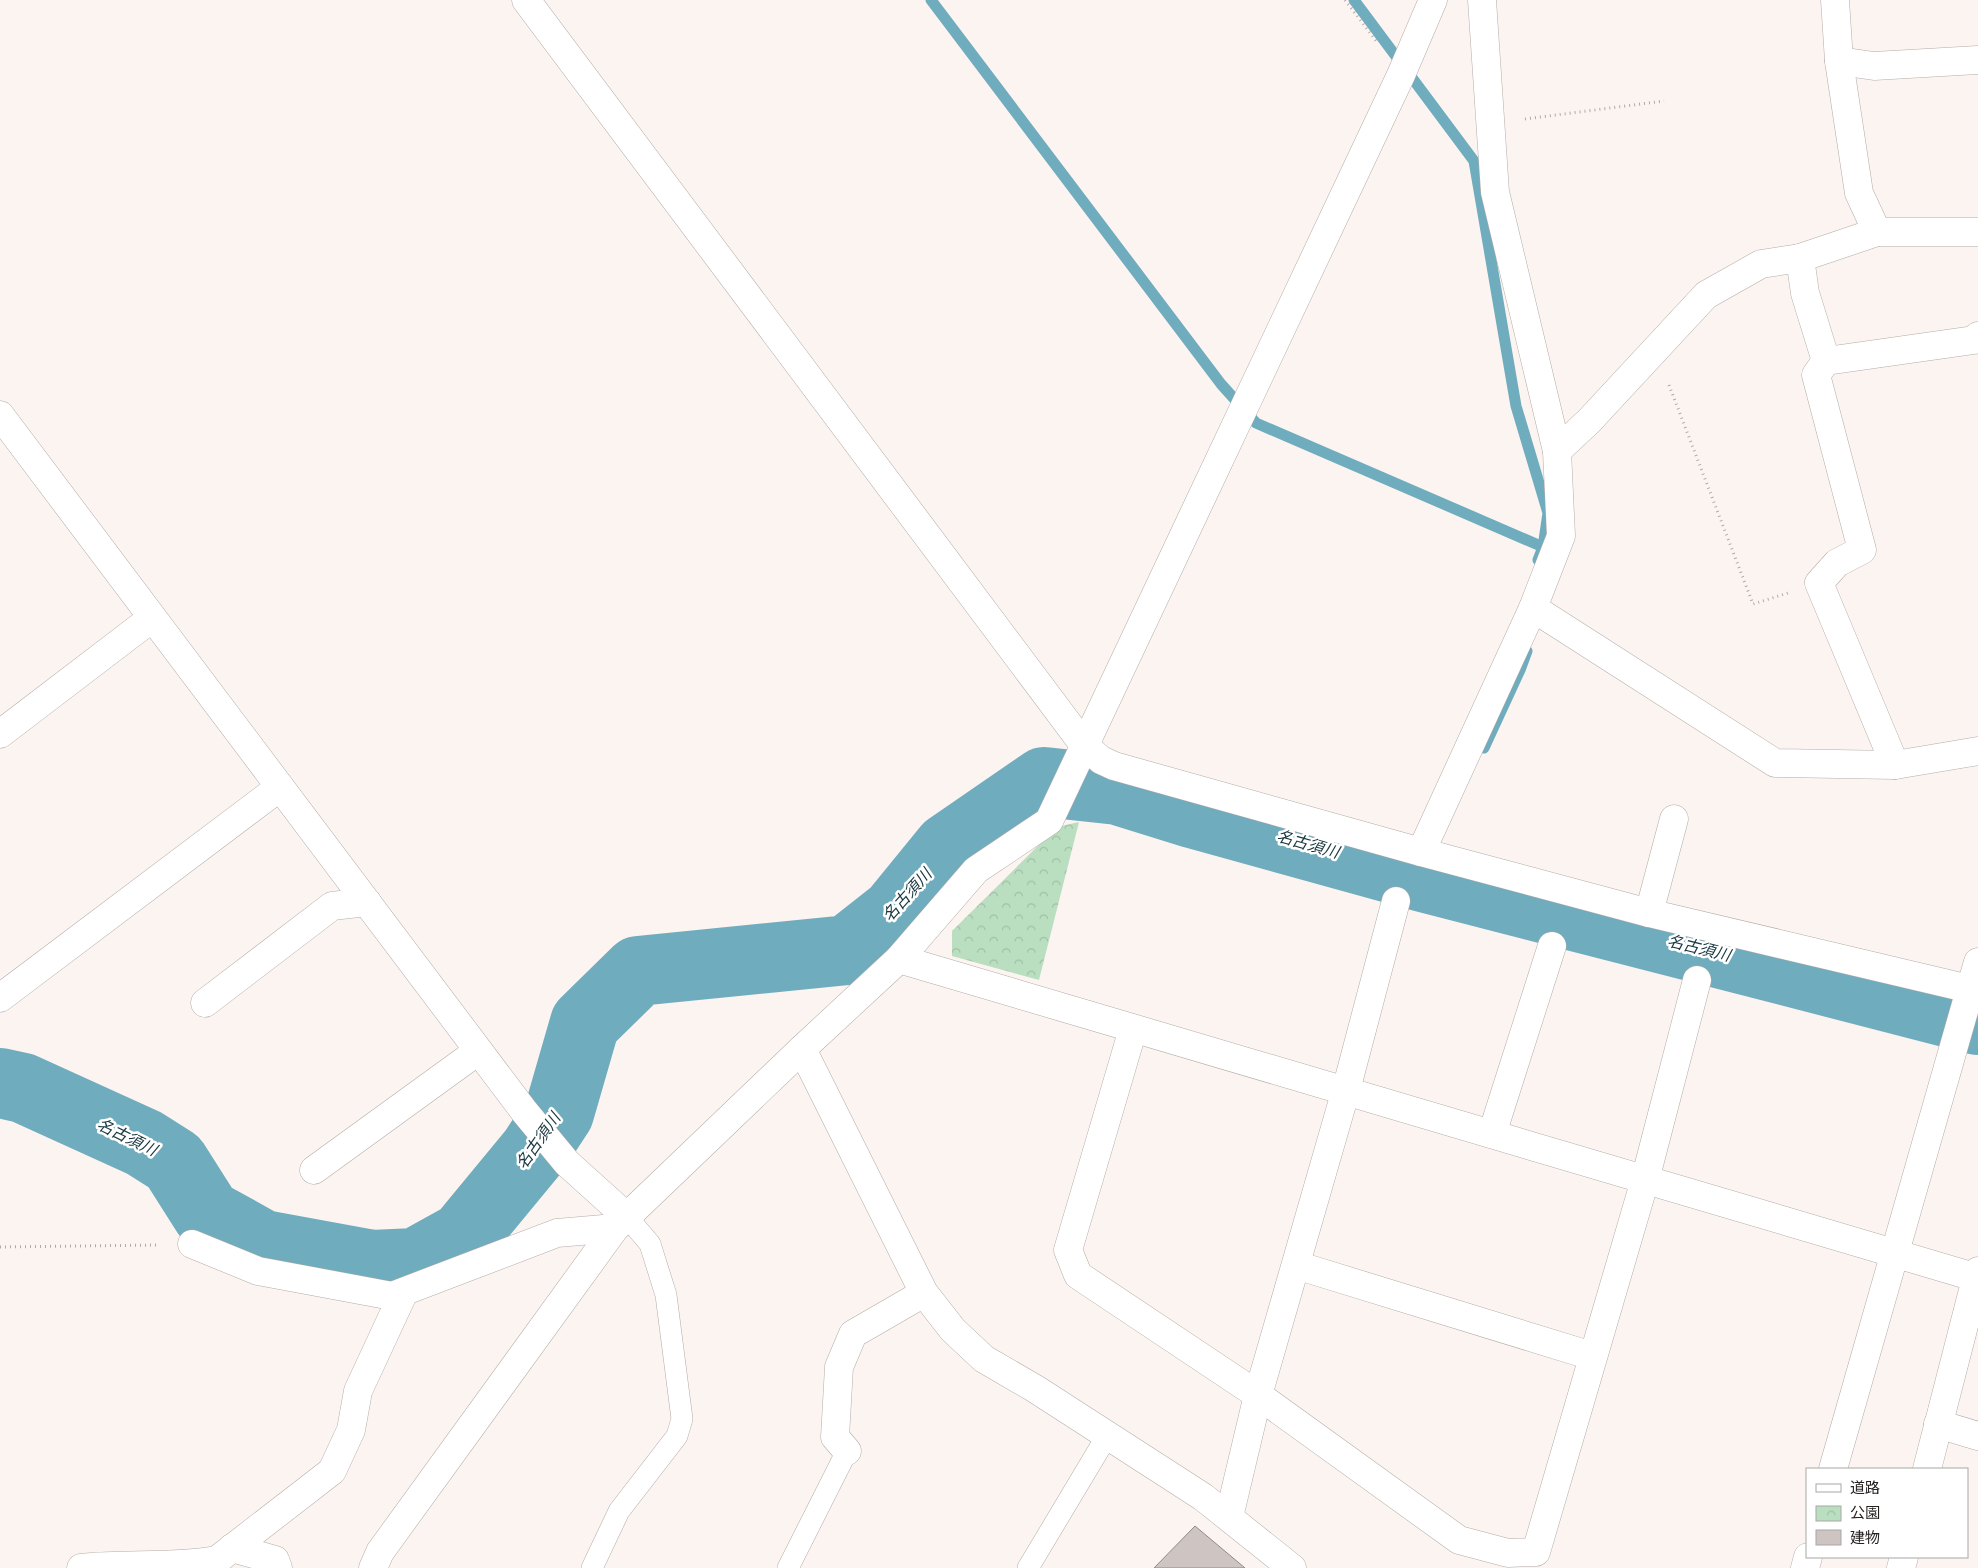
<svg xmlns="http://www.w3.org/2000/svg" width="1978" height="1568" font-family="'Public Sans','Noto Sans JP',sans-serif">
<defs>
<pattern id="park-crowns" width="20" height="18" patternUnits="userSpaceOnUse" patternTransform="scale(1.25)"><rect width="20" height="18" fill="#badfc0"/><path d="M2 6a3 3 0 1 1 6 0M12 15a3 3 0 1 1 6 0" fill="none" stroke="#a0bfa5"/></pattern>
</defs>
<rect width="100%" height="100%" fill="#fcf4f0"/>
<!-- park -->
<path fill="url(#park-crowns)" d="M 1079,822 L 1039,980 L 952,956 L 952,931 L 1057,827 Z"/>
<g fill="none" stroke-linecap="round" stroke-linejoin="round">
<!-- stream -->
<g stroke="#6facbe" stroke-width="11">
<path d="M 931,0 L 1221,384 L 1256,423 L 1543,547 L 1538,560"/>
<path d="M 1354,0 L 1474,161 L 1516,406 L 1548,513 L 1543,547"/>
<path d="M 1484,748 L 1520,670 L 1527,651"/>
</g>
<!-- river -->
<path stroke="#6facbe" stroke-width="70" d="M 0,1083 L 23,1088 L 144,1143 L 174,1162 L 207,1214 L 263,1245 L 372,1265 L 416,1263 L 463,1237 L 534,1151 L 559,1113 L 585,1023 L 638,971 L 848,950 L 895,913 L 948,848 L 1044,782 L 1118,790 L 1192,813 L 1423,877 L 1978,1020"/>
</g>
<!-- building -->
<path fill="#cec5c3" stroke="#908a88" d="M 1195,1526 L 1245,1568 L 1154,1568 Z"/>
<g fill="none" stroke-linecap="round" stroke-linejoin="round">
<defs>
<g id="service">
<path d="M 592,1568 L 619,1511 L 677,1436 L 682,1419 L 666,1295 L 650,1244 L 628,1218"/>
<path d="M 788,1568 L 847,1451"/>
<path d="M 1028,1568 L 1107,1436"/>
</g>
<g id="minor">
<path d="M 526,0 L 1084,745 L 1101,760 L 1114,766 L 1421,852 L 1533,608 L 1561,536 L 1557,451 L 1495,192 L 1482,0"/>
<path d="M 1835,0 L 1839,61 L 1859,193 L 1877,232"/>
<path d="M 1839,61 L 1874,66 L 1978,60"/>
<path d="M 1826,361 L 1805,293 L 1800,258 L 1877,232 L 1978,232"/>
<path d="M 0,415 L 524,1111 L 567,1163 L 628,1218"/>
<path d="M 1557,451 L 1589,421 L 1706,295 L 1761,264 L 1800,258"/>
<path d="M 1533,608 L 1775,763 L 1895,765 L 1978,751"/>
<path d="M 0,734 L 152,618"/>
<path d="M 1895,765 L 1819,583 L 1837,563 L 1862,550 L 1816,375 L 1826,361 L 1974,340 L 1978,336"/>
<path d="M 1421,852 L 1649,913 L 1970,989"/>
<path d="M 1649,913 L 1674,819"/>
<path d="M 899,959 L 1978,1278"/>
<path d="M 0,998 L 280,787"/>
<path d="M 205,1003 L 332,906 L 367,902"/>
<path d="M 1133,1029 L 1068,1250 L 1078,1275 L 1258,1395 L 1459,1540 L 1508,1553 L 1536,1552 L 1645,1180 L 1697,980"/>
<path d="M 802,1049 L 924,1293 L 953,1330 L 984,1359 L 1034,1388 L 1203,1497 L 1292,1568"/>
<path d="M 1492,1134 L 1552,946"/>
<path d="M 314,1170 L 478,1051"/>
<path d="M 192,1244 L 258,1271 L 392,1296 L 557,1233 L 615,1228"/>
<path d="M 1296,1265 L 1592,1356"/>
<path d="M 1938,1424 L 1978,1436"/>
<path d="M 847,1451 L 835,1437 L 839,1367 L 853,1334 L 924,1293"/>
<path d="M 1927,1469 L 1978,1271"/>
<path d="M 1229,1517 L 1258,1395 L 1346,1090 L 1396,901"/>
<path d="M 232,1548 L 275,1560 L 278,1568"/>
<path d="M 81,1568 C 126,1563 173,1568 217,1560 L 332,1471 L 351,1430 L 358,1391 L 404,1292"/>
<path d="M 373,1568 L 380,1552 L 615,1228 L 802,1049 L 899,959 L 976,870 L 1049,821 L 1401,75 L 1433,0"/>
<path d="M 1901,1568 L 1904,1557"/>
</g>
<g id="tertiary">
<path d="M 1833,1469 L 1978,962"/>
<path d="M 1805,1568 L 1808,1557"/>
</g>
</defs>
<!-- service casing -->
<use href="#service" stroke="#b4aca8" stroke-width="22"/>
<!-- minor casing -->
<use href="#minor" stroke="#b4aca8" stroke-width="29"/>
<!-- tertiary casing -->
<use href="#tertiary" stroke="#b4aca8" stroke-width="29"/>
<!-- path -->
<g stroke="#b0aaa7" stroke-width="3" stroke-dasharray="1 4" stroke-linecap="butt">
<path d="M 1345,0 L 1377,42"/>
<path d="M 1525,119 L 1664,101"/>
<path d="M 1669,385 L 1753,604 L 1788,593"/>
<path d="M 0,1247 L 159,1245"/>
</g>
<!-- service -->
<use href="#service" stroke="#fff" stroke-width="21"/>
<!-- minor -->
<use href="#minor" stroke="#fff" stroke-width="28"/>
<!-- tertiary -->
<use href="#tertiary" stroke="#fff" stroke-width="28"/>
</g>
<g text-anchor="middle" dominant-baseline="central" stroke-width="5" stroke-linejoin="round" paint-order="stroke">
<!-- water labels -->
<g font-size="16" font-style="italic" fill="#18363f" stroke="#fff">
<text transform="translate(1308 844) rotate(16)">名古須川</text>
<text transform="translate(907 895) rotate(-48)">名古須川</text>
<text transform="translate(1699 948) rotate(14)">名古須川</text>
<text transform="translate(127 1137) rotate(26)">名古須川</text>
<text transform="translate(538 1141) rotate(-55)">名古須川</text>
</g>
</g>
<!-- legend -->
<rect x="1806" y="1468" width="162" height="90" fill="#ffffff" stroke="#a8a7a6"/>
<rect x="1816" y="1484" width="25" height="8" fill="#ffffff" stroke="#a8a7a6"/>
<text x="1850" y="1493" font-size="15" fill="#252221">道路</text>
<rect x="1816" y="1506" width="25" height="15" fill="url(#park-crowns)" stroke="#a8a7a6"/>
<text x="1850" y="1518" font-size="15" fill="#252221">公園</text>
<rect x="1816" y="1530" width="25" height="15" fill="#cec5c3" stroke="#a8a7a6"/>
<text x="1850" y="1543" font-size="15" fill="#252221">建物</text>
</svg>
